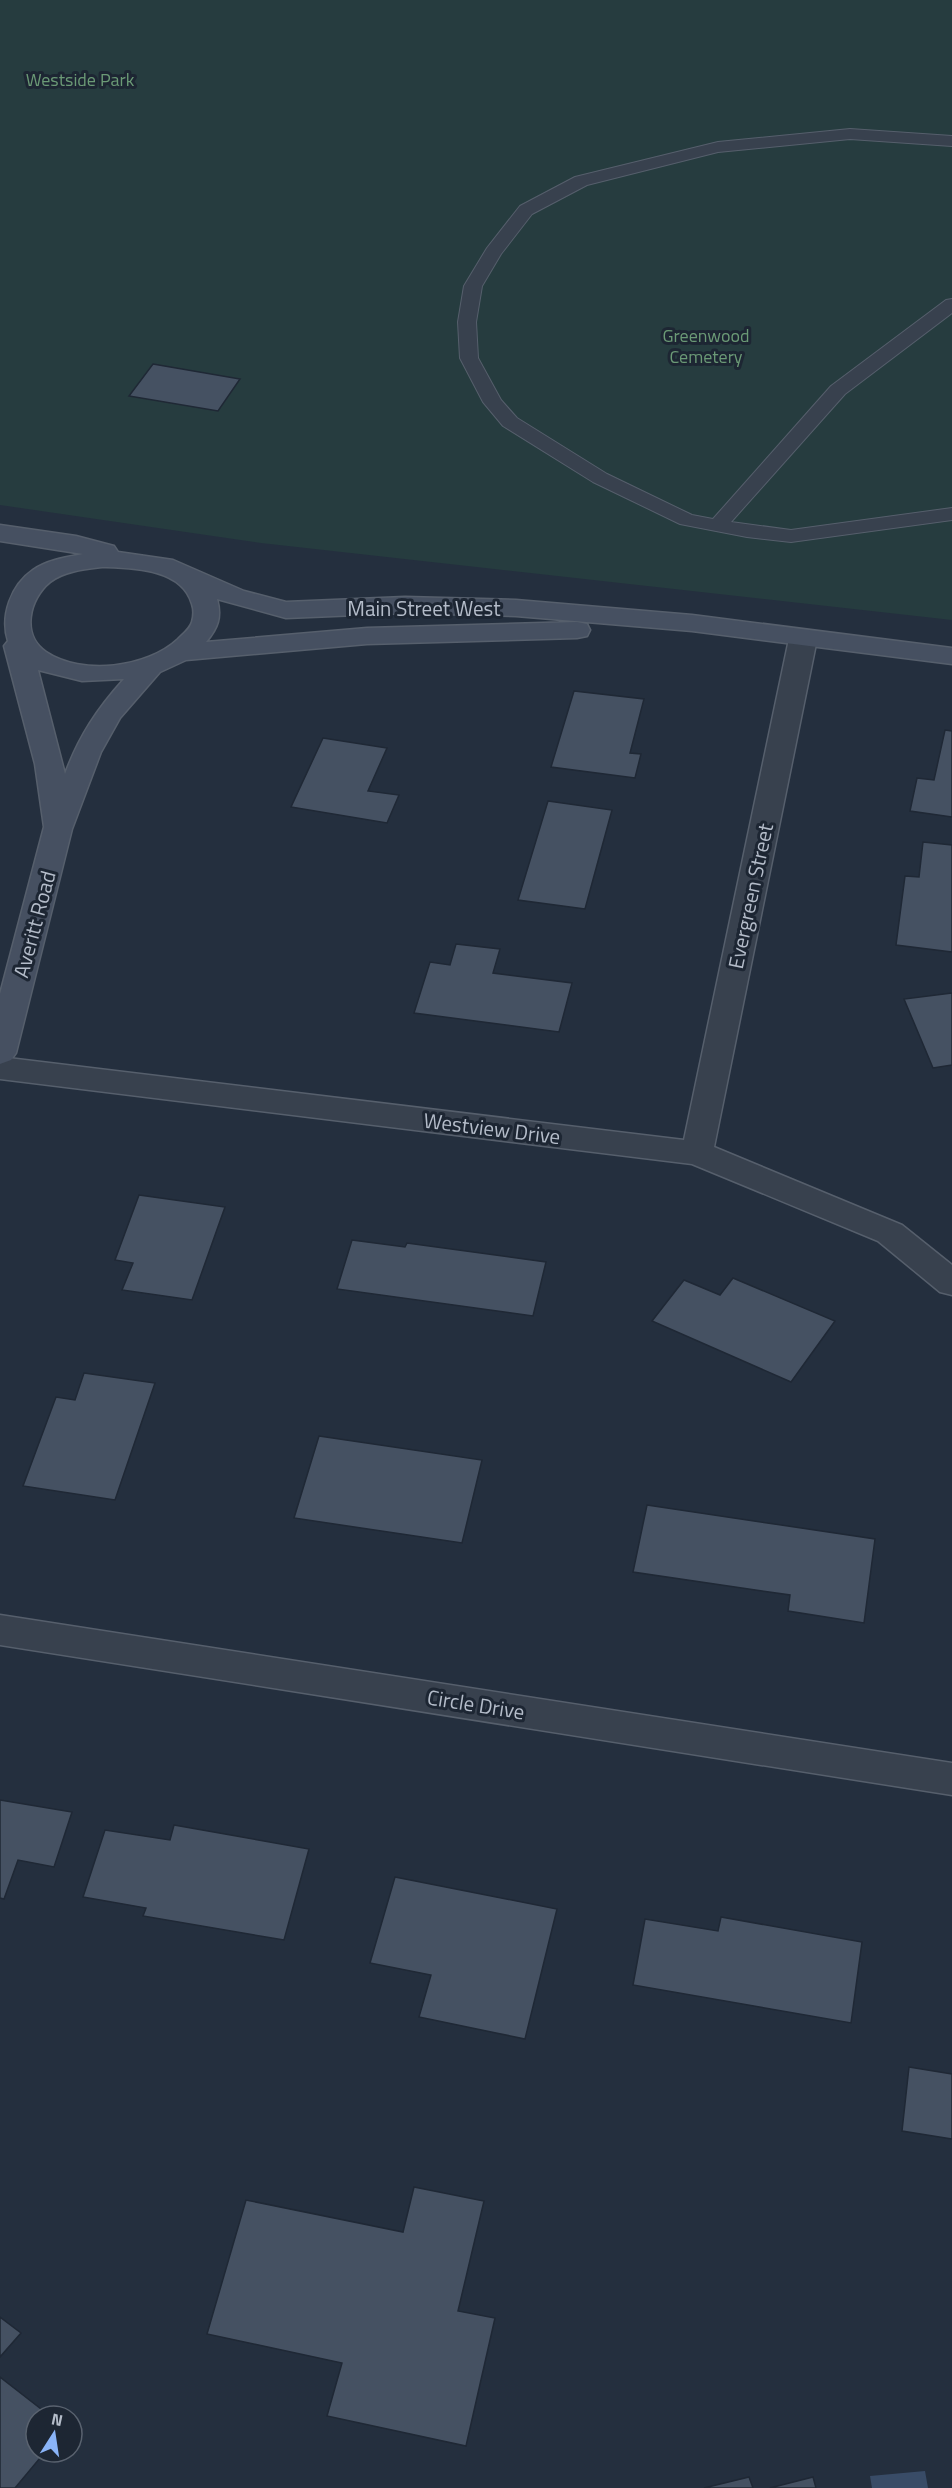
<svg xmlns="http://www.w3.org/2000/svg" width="952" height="2488" font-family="'Titillium Web',sans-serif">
<rect width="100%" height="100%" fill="#242f3e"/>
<!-- green -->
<path fill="#263c3f" d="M 0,0 L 952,0 L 952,620 L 261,543 L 0,505 Z"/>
<!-- water -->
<path fill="#394c67" d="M 925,2471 L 928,2488 L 872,2488 L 870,2476 Z"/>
<!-- building -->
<g fill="#455162" stroke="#1f2835" stroke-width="1.5">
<path d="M 153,364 L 240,379 L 218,411 L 129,396 Z"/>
<path d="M 574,691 L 644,699 L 630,753 L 641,754 L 635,778 L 551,767 Z"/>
<path d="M 945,730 L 952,731 L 952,817 L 910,811 L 917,778 L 934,780 Z"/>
<path d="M 323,738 L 387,748 L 368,791 L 399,795 L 387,823 L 291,807 Z"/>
<path d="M 548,801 L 612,810 L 585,909 L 518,900 Z"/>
<path d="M 923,842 L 952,845 L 952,952 L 896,945 L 905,876 L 919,877 Z"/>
<path d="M 456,944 L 500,949 L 493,973 L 572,983 L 559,1032 L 414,1013 L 430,962 L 450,965 Z"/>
<path d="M 952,993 L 952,1065 L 933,1068 L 904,999 Z"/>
<path d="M 139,1195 L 225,1207 L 192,1300 L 122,1290 L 133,1263 L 115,1260 Z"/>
<path d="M 352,1240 L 405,1247 L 407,1243 L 546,1262 L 533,1316 L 337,1289 Z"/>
<path d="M 733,1278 L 835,1321 L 791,1382 L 652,1321 L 684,1280 L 720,1295 Z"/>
<path d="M 84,1373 L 155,1383 L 115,1500 L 23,1486 L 56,1397 L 75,1400 Z"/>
<path d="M 319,1436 L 482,1460 L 462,1543 L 294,1518 Z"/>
<path d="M 647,1505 L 875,1539 L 864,1623 L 788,1611 L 790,1595 L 633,1572 Z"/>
<path d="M 0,1800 L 72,1812 L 54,1867 L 18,1860 L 4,1899 L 0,1898 Z"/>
<path d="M 174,1825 L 309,1849 L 284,1940 L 143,1916 L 146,1908 L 83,1897 L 105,1830 L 170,1840 Z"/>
<path d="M 395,1877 L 557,1909 L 525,2039 L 419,2017 L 431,1975 L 370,1963 Z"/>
<path d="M 721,1917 L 862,1942 L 851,2023 L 633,1985 L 645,1919 L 718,1931 Z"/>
<path d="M 909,2067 L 952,2074 L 952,2139 L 902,2131 Z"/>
<path d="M 414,2187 L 484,2201 L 458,2311 L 495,2318 L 466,2446 L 327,2416 L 342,2363 L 207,2334 L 246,2200 L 403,2232 Z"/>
<path d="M 0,2317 L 21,2333 L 0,2357 Z"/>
<path d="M 0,2377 L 50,2416 L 36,2416 L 36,2452 L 45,2452 L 15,2488 L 0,2488 Z"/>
<path d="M 749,2477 L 753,2488 L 704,2488 Z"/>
<path d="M 813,2477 L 816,2488 L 770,2488 Z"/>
</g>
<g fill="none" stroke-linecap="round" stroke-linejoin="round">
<defs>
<path id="lane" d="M 850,129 L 952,136 L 952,146 L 850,139 L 718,152 L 587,185 L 532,214 L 501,254 L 482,286 L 476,322 L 478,358 L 501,400 L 517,418 L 607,474 L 692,515 L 713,519 L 831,386 L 946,300 L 952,299 L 952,313 L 845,394 L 731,522 L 791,530 L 952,508 L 952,520 L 791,542 L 747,537 L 680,524 L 593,482 L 503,426 L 483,402 L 460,358 L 458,322 L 464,286 L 487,248 L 520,206 L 575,177 L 718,142 Z"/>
<g id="street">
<path d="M 803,631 L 813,633 L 817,639 L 714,1147 L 902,1225 L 952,1265 L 952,1295 L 940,1292 L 878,1241 L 692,1164 L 0,1079 L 0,1057 L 684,1140 L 789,639 L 793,633 Z"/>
<path d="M 0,1615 L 952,1763 L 952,1795 L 0,1645 Z"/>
</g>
<path id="secondary" d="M 0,525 L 76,536 L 114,546 L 118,552 L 173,560 L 244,591 L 286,602 L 405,597 L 516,600 L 692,615 L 952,648 L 952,664 L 692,631 L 516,616 L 405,613 L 286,618 L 217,599 C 222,617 218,628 206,642 L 367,628 L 577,622 L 587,624 L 590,630 L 587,636 L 577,638 L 367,644 L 186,660 L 160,672 L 120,718 L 101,752 L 72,829 L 16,1053 L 11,1060 L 0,1064 L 0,994 L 44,827 L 35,764 L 4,646 L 8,641 C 0,616 11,585 33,570 C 47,560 67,557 83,554 L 0,541 ZM 102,567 C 132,568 182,568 192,604 C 194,610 194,615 192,622 C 190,629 183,634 178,639 C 147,668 82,676 46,652 C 21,635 29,599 50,582 C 64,571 85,569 102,567 ZM 38,670 L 82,681 L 124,679 C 97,709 79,736 65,774 Z"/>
</defs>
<!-- lane casing -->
<use href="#lane" stroke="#565f6c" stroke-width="2"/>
<!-- street casing -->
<use href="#street" stroke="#565f6c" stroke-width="3"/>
<!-- secondary casing -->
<use href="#secondary" stroke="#565f6c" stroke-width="3"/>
<!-- lane -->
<use href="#lane" fill="#38414e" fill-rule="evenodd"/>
<!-- street -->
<use href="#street" fill="#38414e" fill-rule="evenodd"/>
<!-- secondary -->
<use href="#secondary" fill="#465061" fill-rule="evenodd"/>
</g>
<g text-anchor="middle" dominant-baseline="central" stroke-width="6" stroke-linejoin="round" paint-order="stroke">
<!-- far-park labels -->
<g font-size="18" fill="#6b9a76" stroke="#1d2633">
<text x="80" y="79">Westside Park</text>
<text x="706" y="335">Greenwood<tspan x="706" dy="21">Cemetery</tspan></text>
</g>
<!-- street labels -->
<g font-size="21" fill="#b4bcc9" stroke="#1d2633">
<text x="424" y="608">Main Street West</text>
<text transform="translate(750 896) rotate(-78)">Evergreen Street</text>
<text transform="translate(34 924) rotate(-75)">Averitt Road</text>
<text transform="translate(492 1128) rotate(7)">Westview Drive</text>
<text transform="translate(476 1704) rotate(9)">Circle Drive</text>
</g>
</g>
<!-- north arrow -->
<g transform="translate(54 2434) rotate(12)"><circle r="28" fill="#1d2633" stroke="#59626f" stroke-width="1.5"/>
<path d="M0-4.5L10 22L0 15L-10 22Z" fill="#8ab4f8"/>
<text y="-9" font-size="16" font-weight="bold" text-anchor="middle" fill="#b4bcc9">N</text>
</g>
</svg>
